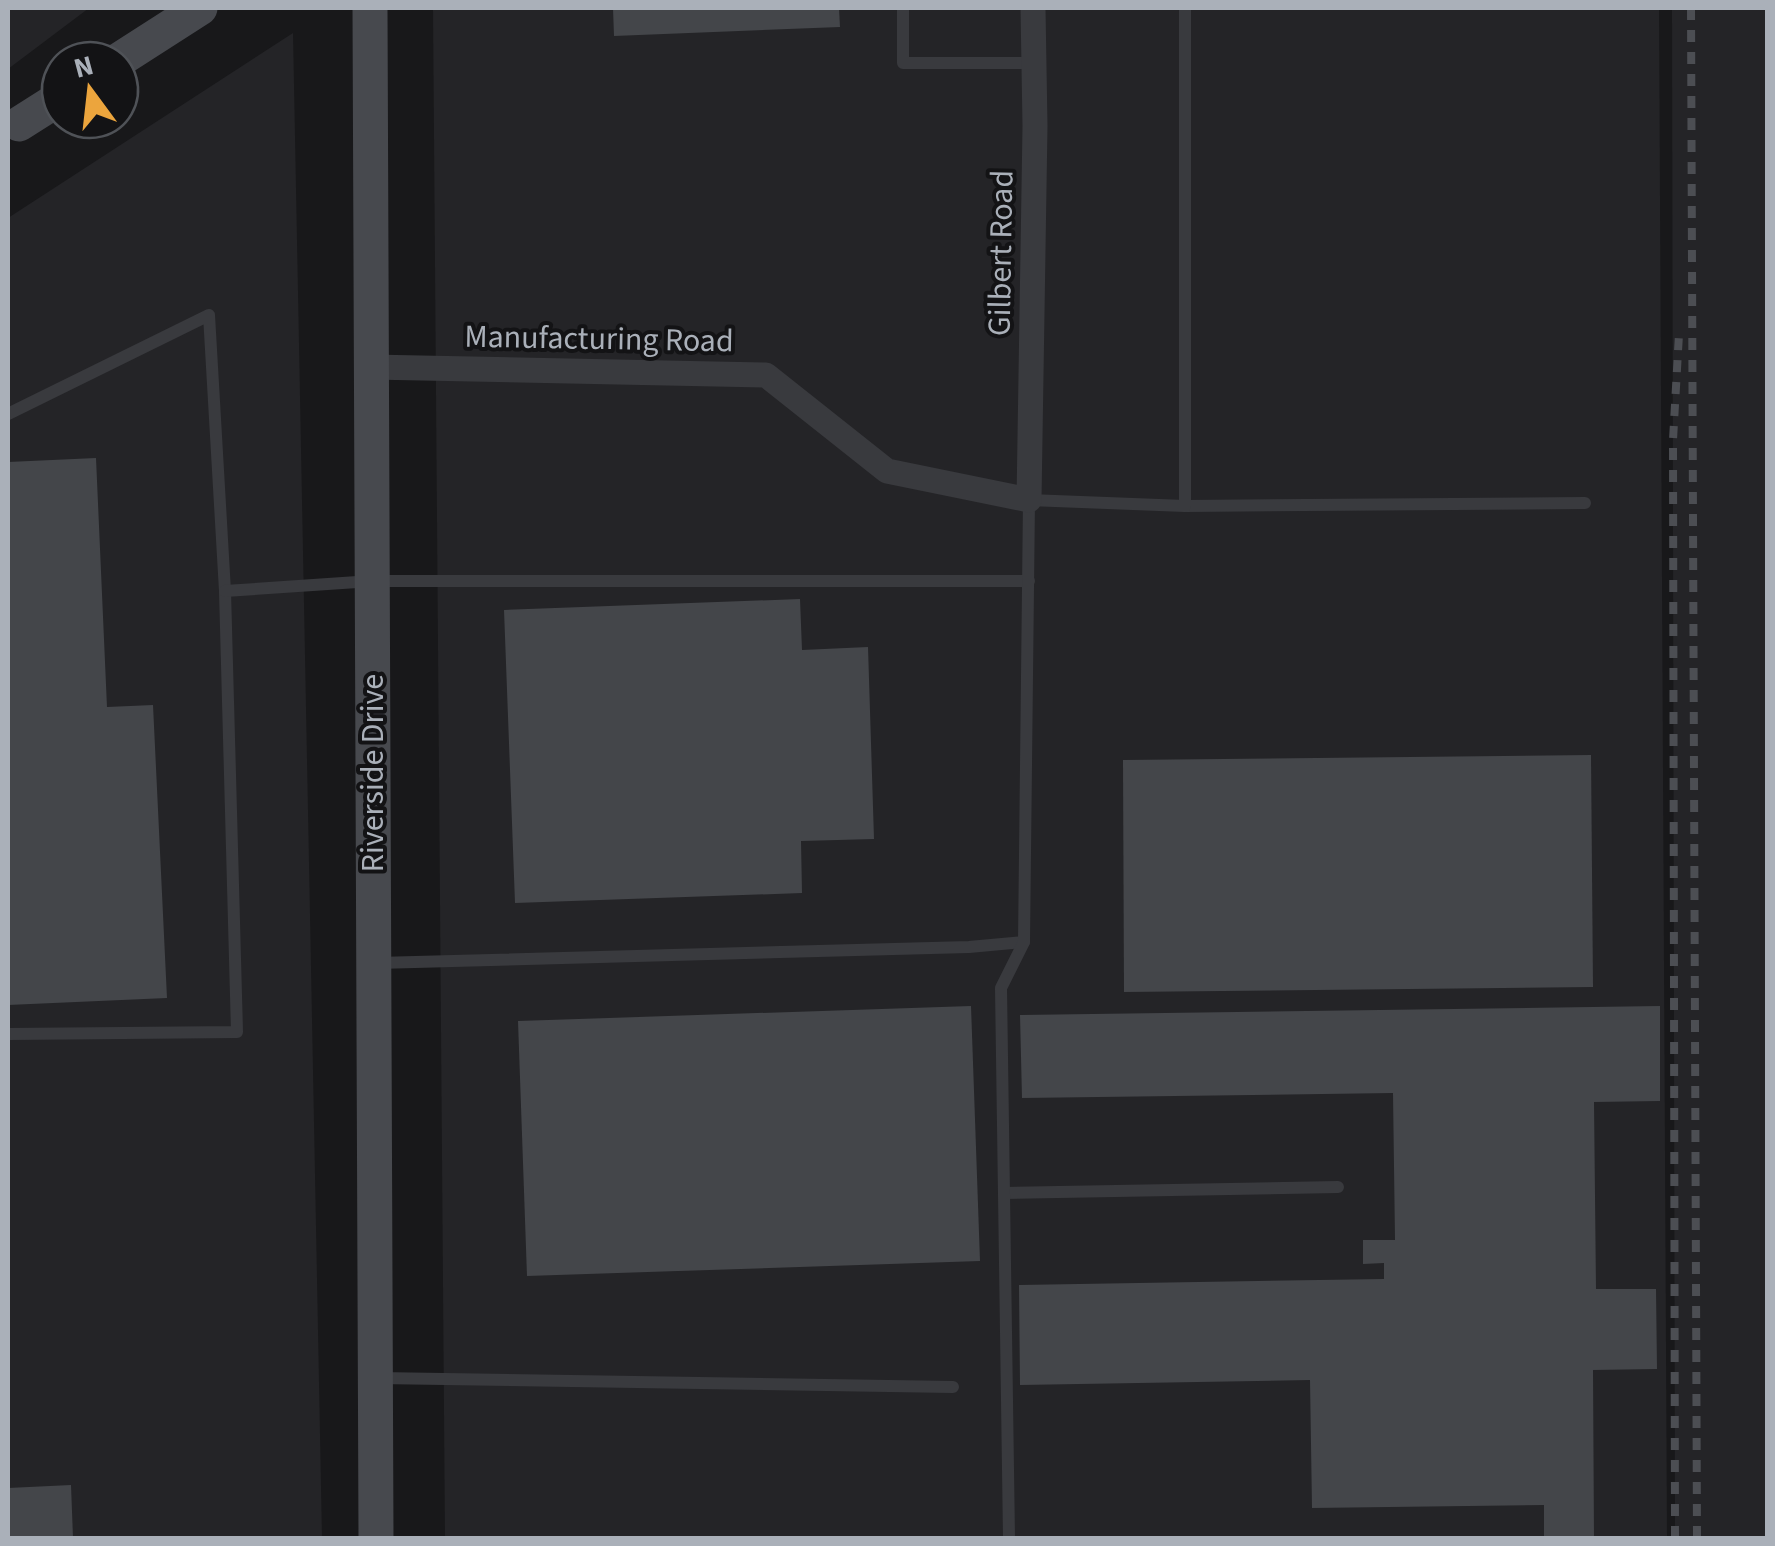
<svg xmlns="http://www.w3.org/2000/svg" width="1775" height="1546" font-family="'Source Sans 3',sans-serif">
<rect width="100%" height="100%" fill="#18181a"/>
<!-- built -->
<g fill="#242427">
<path d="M 8,8 L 89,8 L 8,69 Z"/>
<path d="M 433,8 L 1659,8 L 1667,1538 L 445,1538 Z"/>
<path d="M 1672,8 L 1767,8 L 1767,1538 L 1675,1538 Z"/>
<path d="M 293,33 L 322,1538 L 8,1538 L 8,218 Z"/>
</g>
<!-- building -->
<g fill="#44464a">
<path d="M 613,8 L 839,8 L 840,27 L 614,36 Z"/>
<path d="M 96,458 L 107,707 L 153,705 L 167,998 L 8,1005 L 8,462 Z"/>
<path d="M 800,599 L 802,650 L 868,647 L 874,839 L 801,841 L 802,893 L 515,903 L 504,610 Z"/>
<path d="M 1591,755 L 1593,987 L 1124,992 L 1123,760 Z"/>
<path d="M 971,1006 L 980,1261 L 527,1276 L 518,1021 Z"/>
<path d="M 1660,1006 L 1660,1101 L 1594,1102 L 1596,1289 L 1656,1289 L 1657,1369 L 1593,1370 L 1594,1538 L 1544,1538 L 1544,1505 L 1312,1508 L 1310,1380 L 1020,1385 L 1019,1285 L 1384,1279 L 1384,1263 L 1363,1264 L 1363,1240 L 1395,1240 L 1393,1093 L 1022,1098 L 1020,1015 Z"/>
<path d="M 71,1485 L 73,1538 L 8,1538 L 8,1488 Z"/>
</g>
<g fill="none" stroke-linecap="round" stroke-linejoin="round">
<!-- lane -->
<g stroke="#393a3e" stroke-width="12">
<path d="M 903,8 L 903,63 L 1034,63"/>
<path d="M 8,414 L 209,315 L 225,591 L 237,1032 L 8,1034"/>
<path d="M 1185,506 L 1585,503"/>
<path d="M 225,591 L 372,581 L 1029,581"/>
<path d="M 377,963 L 969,947 L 1024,942"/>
<path d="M 1004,1193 L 1338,1187"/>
<path d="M 378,1378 L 953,1387"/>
<path d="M 1009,1538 L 1001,988 L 1024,942 L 1029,500 L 1185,506 L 1185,8"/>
</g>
<!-- street -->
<path stroke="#393a3e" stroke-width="25" d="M 371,367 L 766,375 L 887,471 L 1029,500 L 1035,126 L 1033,8"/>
<!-- secondary -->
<g stroke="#47494e" stroke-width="35">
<path d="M 370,8 L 376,1538"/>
<path d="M 119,60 L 200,8"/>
<path d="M 19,124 L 60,98"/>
</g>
<!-- rail -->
<g stroke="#4c4e53" stroke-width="8" stroke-dasharray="12 10" stroke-linecap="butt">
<path d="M 1691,8 L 1697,1538"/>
<path d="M 1675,1538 L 1673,440 L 1679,334"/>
</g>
</g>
<g text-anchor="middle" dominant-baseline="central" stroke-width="8" stroke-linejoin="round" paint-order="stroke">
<!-- street labels -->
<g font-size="32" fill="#aab0b9" stroke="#131315">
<text transform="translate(1001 253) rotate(-89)">Gilbert Road</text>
<text transform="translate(599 339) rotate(1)">Manufacturing Road</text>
<text transform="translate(373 773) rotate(-90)">Riverside Drive</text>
</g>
</g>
<!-- border -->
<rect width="1775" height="1546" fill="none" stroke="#aab0b9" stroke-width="20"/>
<!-- north arrow -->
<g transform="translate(90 90) rotate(345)"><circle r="48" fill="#131315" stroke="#4f5257" stroke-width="2.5"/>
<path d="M0-8L18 38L0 25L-18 38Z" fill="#eca53d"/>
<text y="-15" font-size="28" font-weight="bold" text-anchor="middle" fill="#aab0b9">N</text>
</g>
</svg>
